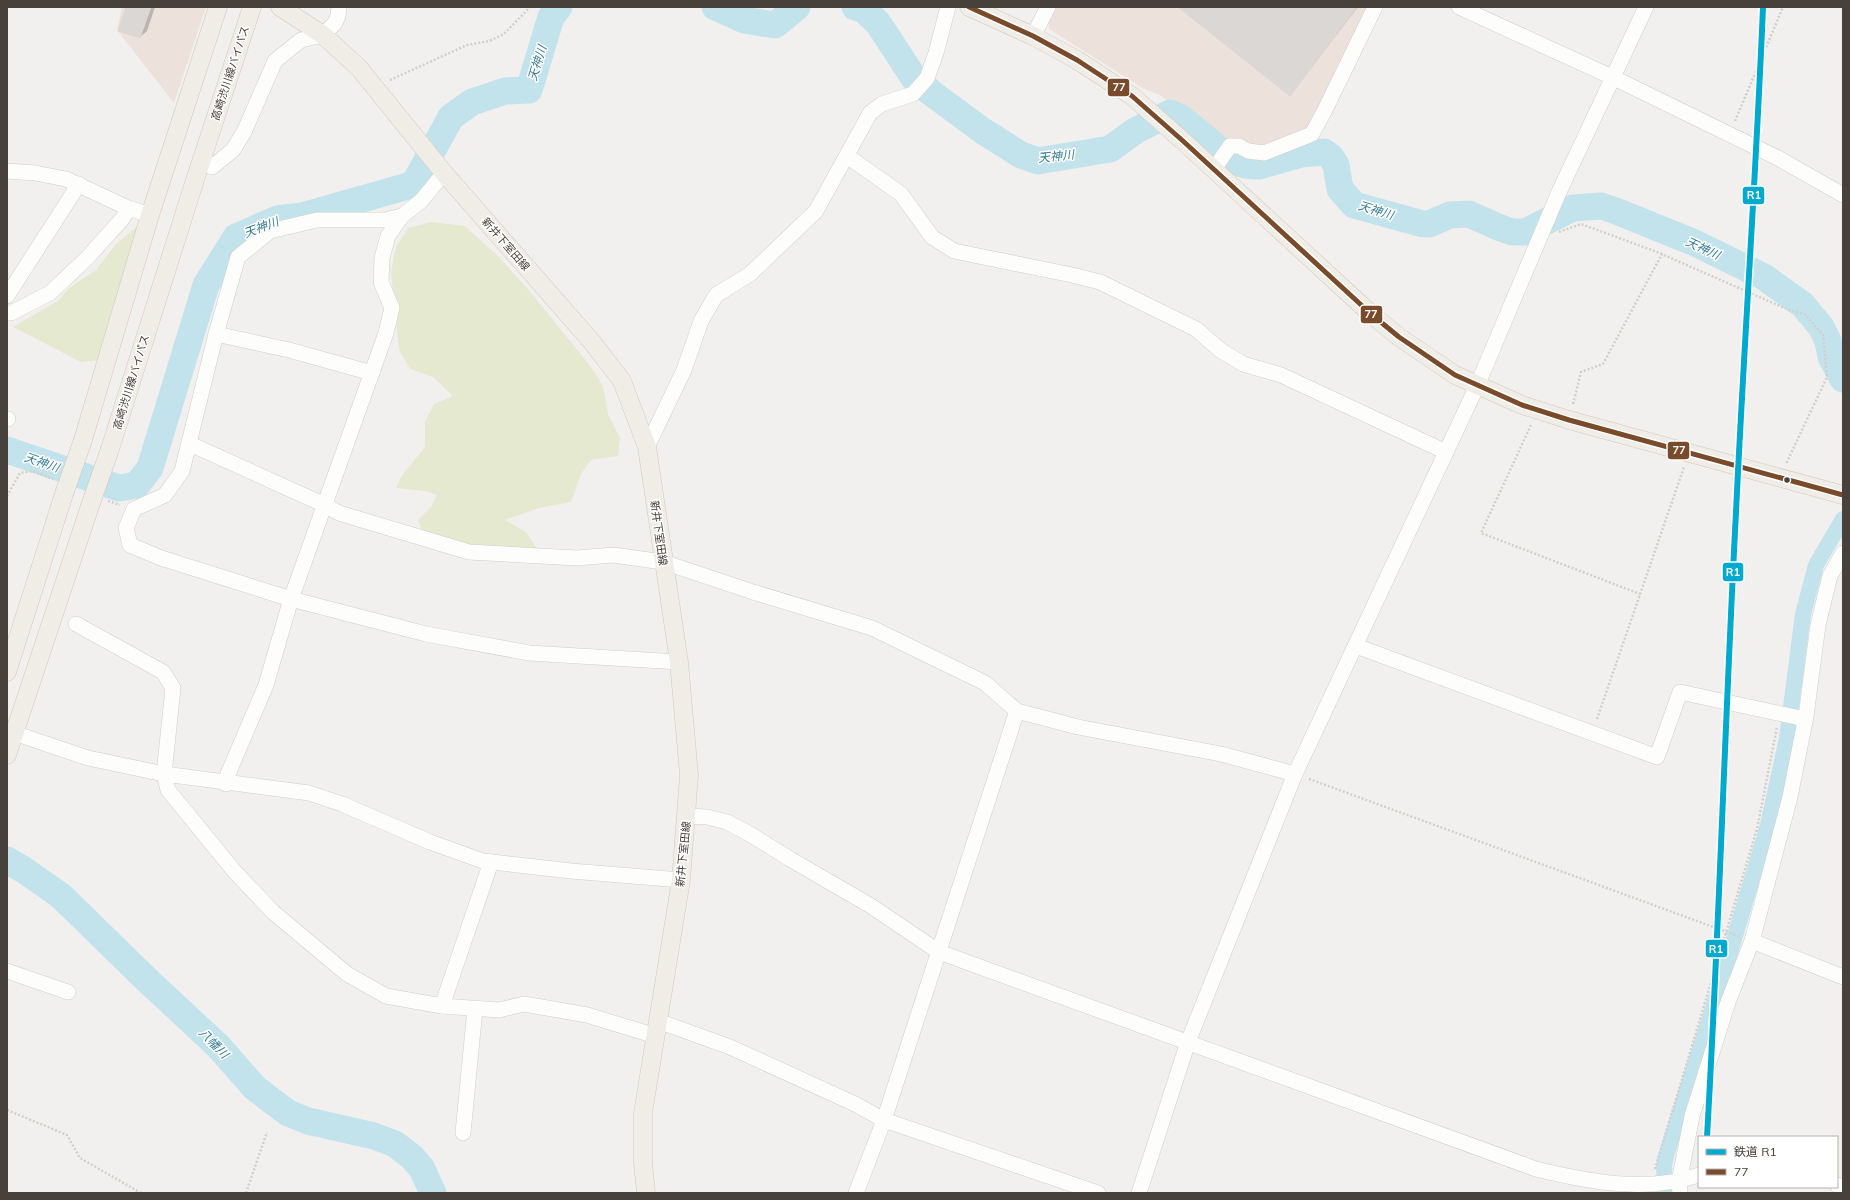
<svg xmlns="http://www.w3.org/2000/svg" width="1850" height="1200" font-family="Mulish,'Noto Sans JP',sans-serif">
<rect width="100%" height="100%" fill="#f2f0ee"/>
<!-- commercial -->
<g fill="#ece2db">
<path d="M 122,7 L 206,7 L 174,103 L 117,30 Z"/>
<path d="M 1056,7 L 1369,7 L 1312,128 L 1276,146 L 1224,147 L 1160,95 L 1144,89 L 1049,29 L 1049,21 Z"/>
</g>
<!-- green -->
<g fill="#e4e9d0">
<path d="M 432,222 L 465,226 L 498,256 L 533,295 L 591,367 L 603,386 L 608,414 L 620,438 L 618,456 L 591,460 L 581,474 L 571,502 L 539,508 L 505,520 L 526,532 L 537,549 L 484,550 L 423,533 L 418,520 L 431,507 L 437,495 L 425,491 L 396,488 L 401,477 L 425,447 L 425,422 L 434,404 L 453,396 L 433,377 L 410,369 L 399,349 L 391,272 L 396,247 L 408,228 Z"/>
<path d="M 141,223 L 98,360 L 81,362 L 13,327 L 58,301 L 69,288 L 96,270 L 115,245 Z"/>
</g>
<!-- shadow -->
<g fill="#0003">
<path d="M 127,7 L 155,7 L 147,31 L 140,37 Z"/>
<path d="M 1179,7 L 1358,7 L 1290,95 Z"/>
</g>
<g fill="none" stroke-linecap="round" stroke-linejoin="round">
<!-- canal -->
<path stroke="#c2e3ec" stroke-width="16" d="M 1665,1193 L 1664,1166 L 1666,1156 L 1723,976 L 1768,825 L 1787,738 L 1803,614 L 1816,565 L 1843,519"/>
<!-- river -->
<g stroke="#c2e3ec" stroke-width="27">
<path d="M 715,7 L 744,20 L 775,25 L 797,7"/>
<path d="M 855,7 L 864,10 L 878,23 L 914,78 L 930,92 L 983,131 L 1021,155 L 1038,161 L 1110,149 L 1135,131 L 1170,113 L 1180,117 L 1233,161 L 1245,165 L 1259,166 L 1301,154 L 1324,152 L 1330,156 L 1336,165 L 1340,189 L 1354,205 L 1423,224 L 1429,224 L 1450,215 L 1469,214 L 1498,227 L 1512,232 L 1525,232 L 1573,208 L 1601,206 L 1616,211 L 1695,243 L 1764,277 L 1803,305 L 1821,327 L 1828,341 L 1831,357 L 1843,379"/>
<path d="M 7,450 L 119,488 L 137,485 L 150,468 L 206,285 L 236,237 L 277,219 L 302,216 L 408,186 L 415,182 L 451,117 L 472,102 L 505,91 L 529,90 L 551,17 L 559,7"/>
<path d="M 7,860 L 24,870 L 61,896 L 146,979 L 218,1046 L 255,1088 L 288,1113 L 308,1121 L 374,1136 L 395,1144 L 412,1157 L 422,1169 L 433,1193"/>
</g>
</g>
<!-- building -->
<g fill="#dad7d5" stroke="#dad7d4">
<path d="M 126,7 L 151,7 L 140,38 L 118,31 Z"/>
<path d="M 1178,7 L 1357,7 L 1290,96 Z"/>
</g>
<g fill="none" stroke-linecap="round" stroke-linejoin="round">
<defs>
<g id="minor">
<path d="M 1459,7 L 1612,77 L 1778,158 L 1843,195"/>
<path d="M 1033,36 L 1048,7"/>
<path d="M 847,156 L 901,194 L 932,237 L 954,251 L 1072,275 L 1100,282 L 1196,329 L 1220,350 L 1243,364 L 1281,375 L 1446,452"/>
<path d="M 212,167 L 233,150 L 244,132 L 275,61 L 301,40 L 323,35 L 335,23 L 338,16 L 339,7"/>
<path d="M 1214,169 L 1230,146 L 1239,146 L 1248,151 L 1264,153 L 1312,134 L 1325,110 L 1375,7"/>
<path d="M 7,171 L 35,173 L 66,179 L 128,208 L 150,215"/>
<path d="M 444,173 L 421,201 L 402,216 L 385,220 L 317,220 L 270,231 L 238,257 L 216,334 L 182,471 L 165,495 L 134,509 L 126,528 L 130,545 L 161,558 L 291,599 L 426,634 L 529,653 L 679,662"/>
<path d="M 7,296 L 79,184"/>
<path d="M 7,313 L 11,313 L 50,293 L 87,258 L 123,218 L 128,208"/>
<path d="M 216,334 L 289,350 L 372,373"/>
<path d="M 7,419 L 8,419"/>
<path d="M 190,444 L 325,505 L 339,513 L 469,552 L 577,558 L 613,555 L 663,562 L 753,592 L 872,628 L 985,683 L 1017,711 L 1078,727 L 1221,754 L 1295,774"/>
<path d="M 647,447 L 684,370 L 701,321 L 716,295 L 750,274 L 816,211 L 870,113 L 882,104 L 913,94 L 927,78 L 936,53 L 948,7"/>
<path d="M 76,624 L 163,672 L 173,688 L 164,774 L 168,790 L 235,872 L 273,912 L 347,974 L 386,996 L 442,1006 L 499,1010 L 524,1004 L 587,1015 L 656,1036"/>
<path d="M 1356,646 L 1657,757 L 1680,692 L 1805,719"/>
<path d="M 14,733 L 88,758 L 164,774 L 309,793 L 342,804 L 430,842 L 483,861 L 571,871 L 681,880"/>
<path d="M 226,784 L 228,774 L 266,685 L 291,599 L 386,333 L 392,308 L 381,282 L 382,258 L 388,236 L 402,216"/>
<path d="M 687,816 L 707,817 L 727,822 L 748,833 L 790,859 L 871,906 L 939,952 L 1536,1169 C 1589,1182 1646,1193 1699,1175"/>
<path d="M 1752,941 L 1843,977"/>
<path d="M 7,971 L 68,992"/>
<path d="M 442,1006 L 491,862"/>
<path d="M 658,1021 L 730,1047 L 855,1104 L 884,1120 L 1098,1193"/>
<path d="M 463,1133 L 475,1009"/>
<path d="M 1837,1185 L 1843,1187"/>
<path d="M 856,1193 L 884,1120 L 1017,711"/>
<path d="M 1139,1193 L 1188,1042 L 1295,774 L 1477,386 L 1559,192 L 1646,7"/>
<path d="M 1680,1193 L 1679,1182 L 1692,1116 L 1728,1002 L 1752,941 L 1790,797 L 1806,716 L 1818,625 L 1830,576 L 1843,553"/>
</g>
<g id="major">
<path d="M 280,7 L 323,35 L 359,68 L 444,173 L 592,342 L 622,381 L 647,447 L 679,662 L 689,775 L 681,880 L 643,1113 L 643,1163 L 646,1193"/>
<path d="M 969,7 L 1033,36 L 1077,60 L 1132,96 L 1183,141 L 1371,314 L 1399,337 L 1455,375 L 1522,405 L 1569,420 L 1843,495"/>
<path d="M 83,440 L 150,215 L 218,7"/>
<path d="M 110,449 L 195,180 L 252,7"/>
<path d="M 7,672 L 64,494"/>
<path d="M 7,755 L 91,503"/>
</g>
</defs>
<!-- minor casing -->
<use href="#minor" stroke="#d0cecb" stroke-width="16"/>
<!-- major casing -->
<use href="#major" stroke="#d3c8bd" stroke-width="19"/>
<!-- path -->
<g stroke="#d2d0cc" stroke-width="2.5" stroke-dasharray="2 2" stroke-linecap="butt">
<path d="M 390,80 L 467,45 L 489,41 L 504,34 L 530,7"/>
<path d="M 1735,121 L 1783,7"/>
<path d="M 1559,232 L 1581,224 L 1657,252 L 1789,310 L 1805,314 L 1823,335 L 1827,377 L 1786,464"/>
<path d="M 1573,404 L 1581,372 L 1603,364 L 1662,254"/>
<path d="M 1531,425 L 1481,533 L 1640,594"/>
<path d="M 7,496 L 20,473 L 33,471 L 53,479"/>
<path d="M 108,501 L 120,505"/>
<path d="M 1597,719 L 1684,467"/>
<path d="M 1309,779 L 1738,936"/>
<path d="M 7,1110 L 67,1135 L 80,1158 L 141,1193"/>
<path d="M 1655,1169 L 1757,829 L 1777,727"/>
<path d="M 246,1193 L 267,1132"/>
</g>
<!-- minor -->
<use href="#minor" stroke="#fdfdfc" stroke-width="15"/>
<!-- major -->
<use href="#major" stroke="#f0ece6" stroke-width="18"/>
<defs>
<g id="major-bridge">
<path d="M 64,494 L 83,440"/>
<path d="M 91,503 L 110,449"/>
</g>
</defs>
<!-- major-bridge casing -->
<use href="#major-bridge" stroke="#d3c8bd" stroke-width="19" stroke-linecap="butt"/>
<!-- major-bridge -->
<use href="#major-bridge" stroke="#f0ece6" stroke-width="18"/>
<defs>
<path id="bus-1" d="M 969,7 L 1033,36 L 1077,60 L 1132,96 L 1183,141 L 1371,314 L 1399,337 L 1455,375 L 1522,405 L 1569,420 L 1843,495"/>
</defs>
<!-- bus-1 casing -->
<use href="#bus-1" stroke="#fff" stroke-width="8"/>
<!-- bus-1 -->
<use href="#bus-1" stroke="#7a4b2a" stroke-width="5"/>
<defs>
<path id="rail-1" d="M 1707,1137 C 1719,929 1725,720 1736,512 C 1744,344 1756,176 1763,7"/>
</defs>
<!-- rail-1 casing -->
<use href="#rail-1" stroke="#fff" stroke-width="9"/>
<!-- rail-1 -->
<use href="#rail-1" stroke="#00a9ce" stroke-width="6"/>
</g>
<!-- markers -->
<circle fill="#48403a" stroke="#fff" stroke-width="1.5" cx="1787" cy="480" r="3.5"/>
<g text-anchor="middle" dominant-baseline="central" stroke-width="3" stroke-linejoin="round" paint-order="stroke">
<!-- street labels -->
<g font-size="11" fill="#48403a" stroke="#fff">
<text transform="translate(230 73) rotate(-72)">高崎渋川線バイパス</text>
<text transform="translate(506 244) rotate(49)">新井下室田線</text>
<text transform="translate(131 382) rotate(-73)">高崎渋川線バイパス</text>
<text transform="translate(659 533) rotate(82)">新井下室田線</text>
<text transform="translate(683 854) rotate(-84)">新井下室田線</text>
</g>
<!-- water labels -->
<g font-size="12" font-style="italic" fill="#367d94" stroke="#fff">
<text transform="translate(537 63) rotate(-73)">天神川</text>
<text transform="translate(1056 156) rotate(-6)">天神川</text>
<text transform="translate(1376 210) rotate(17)">天神川</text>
<text transform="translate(261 227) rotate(-21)">天神川</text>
<text transform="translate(1703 248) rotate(25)">天神川</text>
<text transform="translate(42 462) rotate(19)">天神川</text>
<text transform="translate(214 1043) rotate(46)">八幡川</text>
</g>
</g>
<g stroke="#fff" stroke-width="1.5">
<rect x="1107" y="78" width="23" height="19" rx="4" fill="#7a4b2a"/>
<rect x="1742" y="186" width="23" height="19" rx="4" fill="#00a9ce"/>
<rect x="1360" y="305" width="23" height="19" rx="4" fill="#7a4b2a"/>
<rect x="1667" y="441" width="23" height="19" rx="4" fill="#7a4b2a"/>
<rect x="1722" y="562" width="22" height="20" rx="4" fill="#00a9ce"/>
<rect x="1705" y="939" width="23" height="19" rx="4" fill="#00a9ce"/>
</g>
<g font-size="11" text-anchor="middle" font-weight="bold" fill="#fff">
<text x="1119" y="91">77</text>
<text x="1754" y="199">R1</text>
<text x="1371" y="318">77</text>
<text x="1679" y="454">77</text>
<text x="1733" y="576">R1</text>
<text x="1716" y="953">R1</text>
</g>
<!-- border -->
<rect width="1850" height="1200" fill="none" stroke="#48403a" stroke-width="16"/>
<!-- legend -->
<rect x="1698" y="1136" width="140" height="52" fill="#ffffff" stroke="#b6b3b0"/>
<rect x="1706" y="1149" width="20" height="6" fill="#00a9ce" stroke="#b6b3b0"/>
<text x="1734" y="1156" font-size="12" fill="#48403a">鉄道 R1</text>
<rect x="1706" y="1169" width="20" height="6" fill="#7a4b2a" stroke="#b6b3b0"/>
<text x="1734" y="1176" font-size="12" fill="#48403a">77</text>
</svg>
